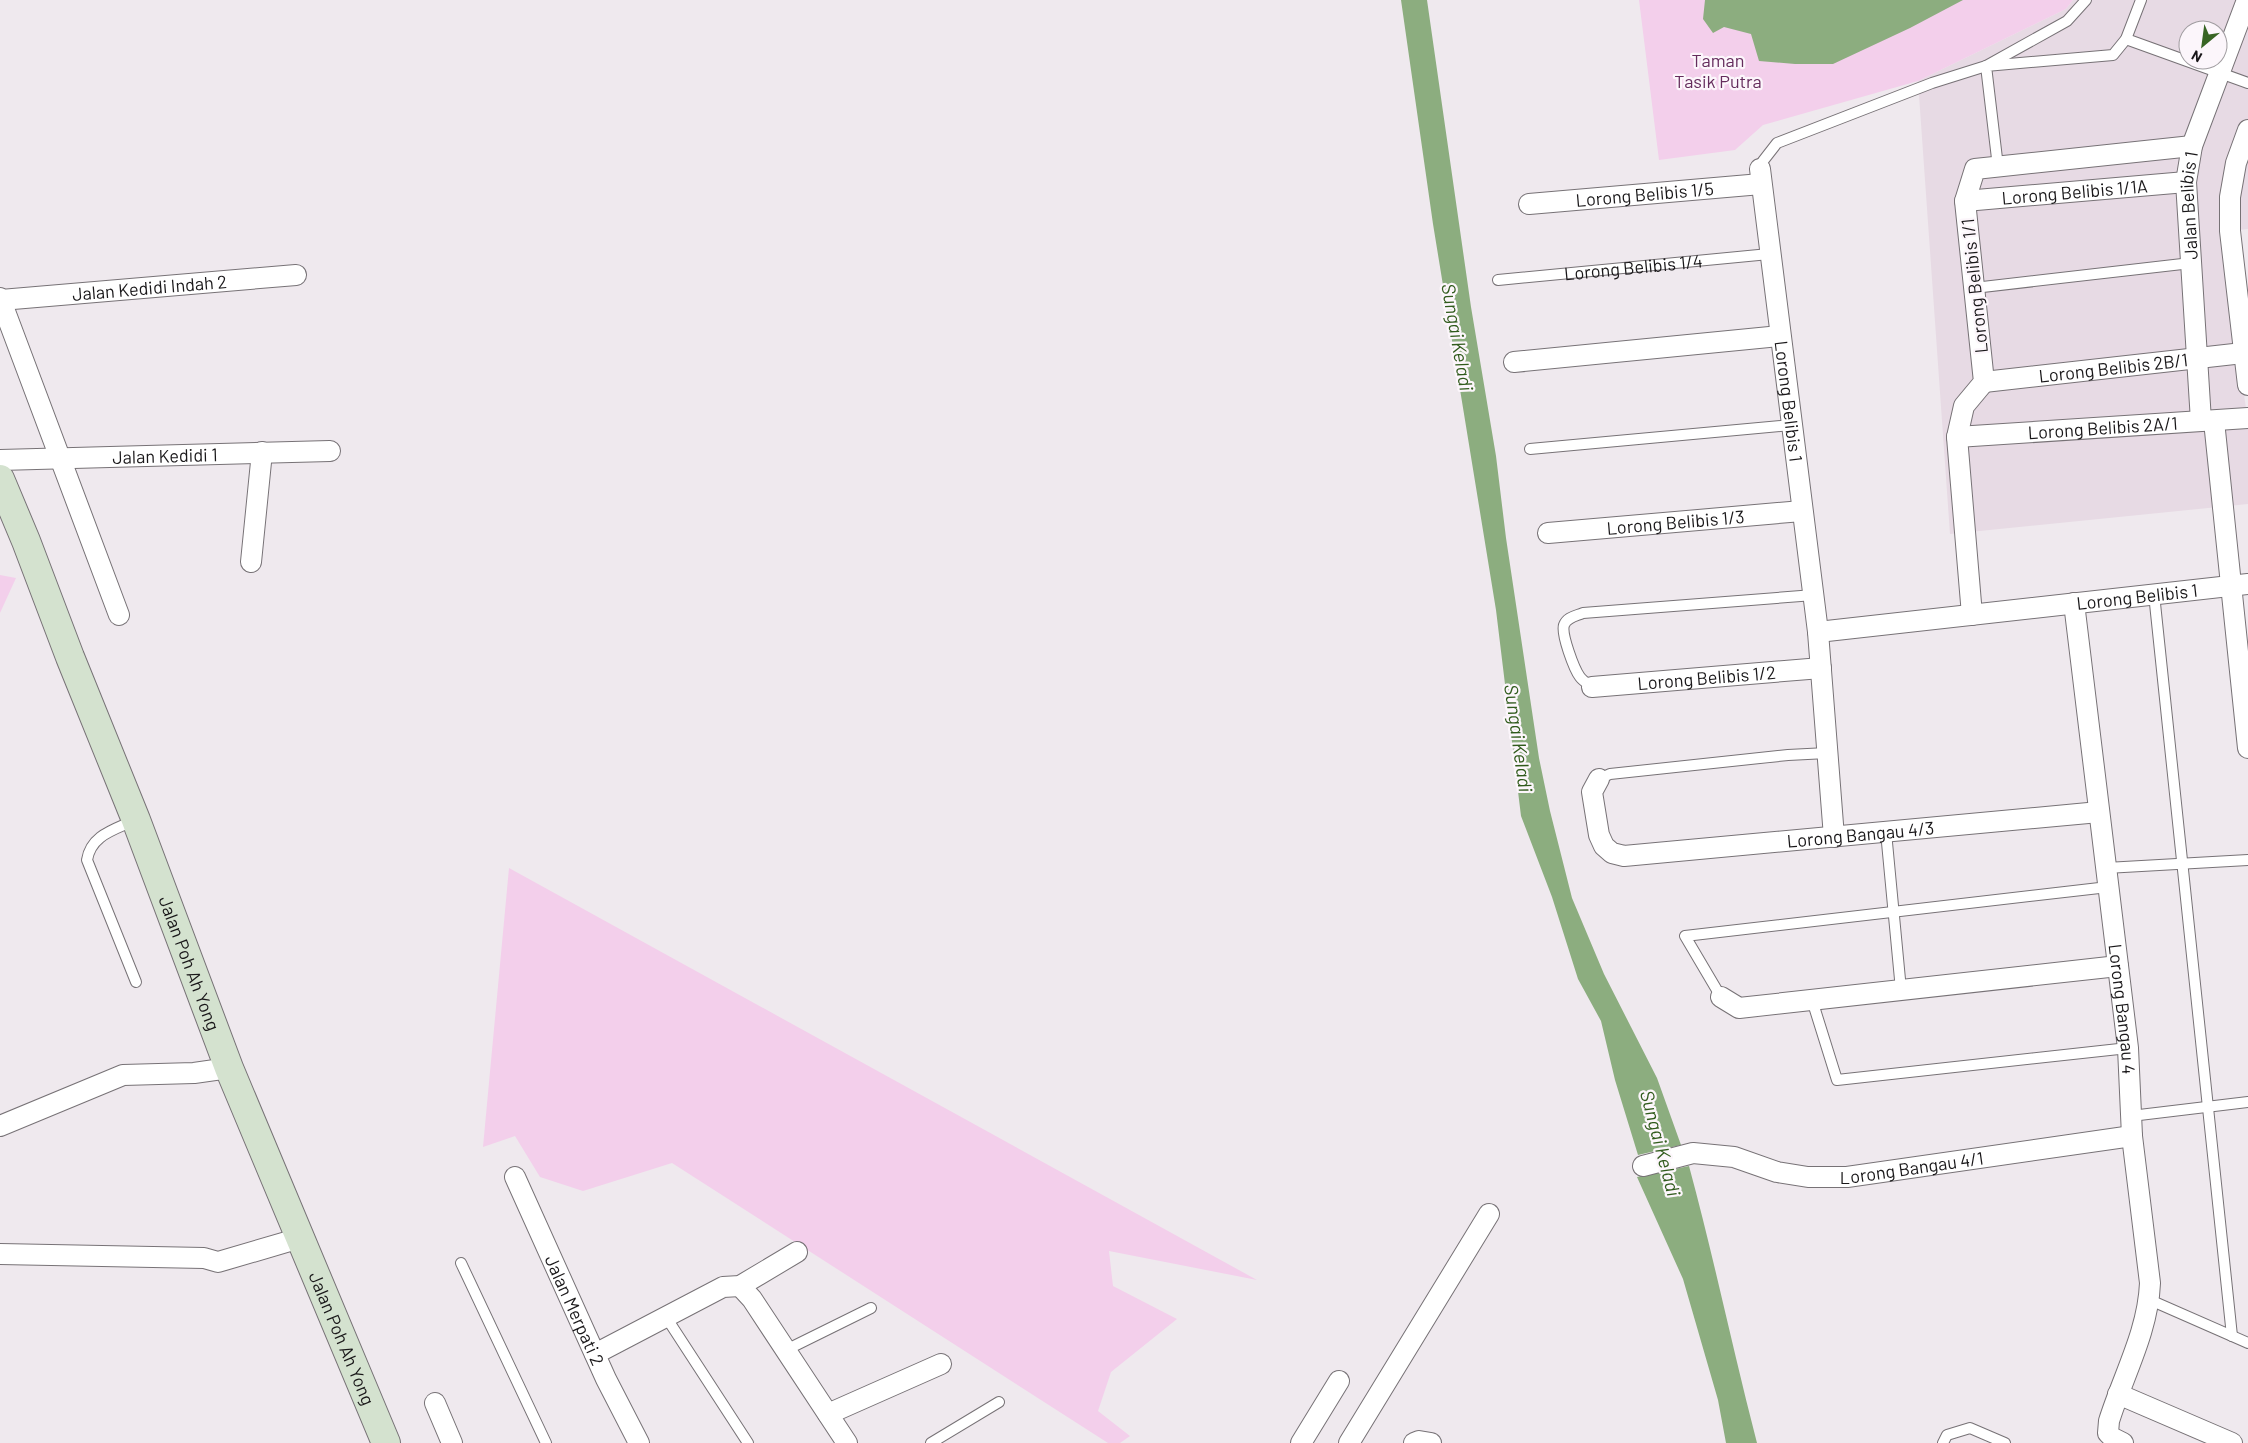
<svg xmlns="http://www.w3.org/2000/svg" width="2248" height="1443" font-family="Barlow,sans-serif">
<rect width="100%" height="100%" fill="#efe9ee"/>
<!-- built -->
<path fill="#e7dae4" fill-rule="evenodd" d="M 2073,0 L 2248,0 L 2248,229 L 2219,232 L 2248,421 L 2248,504 L 1950,534 L 1918,81 L 2066,9 ZM 2188,30 L 2218,30 L 2218,60 L 2188,60 Z"/>
<!-- green -->
<g fill="#f3cfeb">
<path d="M 1639,0 L 2073,0 L 2066,9 L 1918,81 L 1763,125 L 1735,150 L 1659,160 Z"/>
<path d="M 0,575 L 16,578 L 0,613 Z"/>
<path d="M 509,868 L 1257,1280 L 1109,1251 L 1113,1286 L 1177,1319 L 1111,1372 L 1098,1411 L 1130,1436 L 1120,1443 L 1108,1443 L 672,1163 L 583,1191 L 540,1177 L 515,1136 L 483,1147 Z"/>
</g>
<!-- water -->
<g fill="#8cad7f">
<path d="M 1401,0 L 1427,0 L 1471,307 L 1496,456 L 1506,538 L 1539,758 L 1550,811 L 1572,898 L 1604,974 L 1657,1078 L 1681,1145 L 1638,1155 L 1615,1080 L 1601,1021 L 1578,979 L 1552,897 L 1521,816 L 1496,610 L 1433,224 Z"/>
<path d="M 1705,0 L 1963,0 L 1910,28 L 1833,64 L 1795,64 L 1759,61 L 1751,34 L 1724,27 L 1713,33 L 1703,19 Z"/>
<path d="M 1689,1166 C 1714,1258 1733,1351 1757,1443 L 1726,1443 L 1718,1400 L 1683,1279 L 1637,1177 Z"/>
</g>
<g fill="none" stroke-linecap="round" stroke-linejoin="round">
<defs>
<g id="service">
<path d="M 2126,39 L 2248,83"/>
<path d="M 1998,167 L 1986,66 L 2113,55 L 2126,39 L 2141,0"/>
<path d="M 1760,169 L 1763,161 L 1777,143 L 1932,83 L 1986,66 L 2067,21 L 2086,0"/>
<path id="s1" d="M 1498,280 L 1769,254"/>
<path d="M 1974,288 L 2191,263"/>
<path d="M 1530,449 L 1791,425"/>
<path d="M 2154,594 L 2232,1336"/>
<path d="M 1592,687 C 1588,684 1583,681 1580,677 C 1574,669 1561,634 1564,625 C 1567,617 1576,616 1583,613 L 1814,595"/>
<path d="M 1599,779 L 1610,774 L 1788,755 L 1827,753"/>
<path d="M 135,820 C 114,830 91,835 87,860 L 136,982"/>
<path d="M 1886,832 L 1901,990"/>
<path d="M 2106,868 L 2248,860"/>
<path d="M 1721,997 L 1685,936 L 2108,887"/>
<path d="M 1812,1000 L 1837,1080 L 2128,1048"/>
<path d="M 2131,1116 L 2248,1102"/>
<path d="M 461,1263 L 546,1443"/>
<path d="M 2150,1300 L 2248,1343"/>
<path d="M 666,1317 L 748,1443"/>
<path d="M 786,1350 L 871,1308"/>
<path d="M 931,1443 L 999,1402"/>
<path d="M 1943,1443 L 1947,1435 L 1970,1428 L 2005,1443"/>
</g>
<g id="minor">
<path d="M 2248,130 L 2236,163 L 2230,197 L 2230,231 L 2248,385"/>
<path id="s2" d="M 1760,169 L 1818,632 L 1834,837"/>
<path id="s3" d="M 1965,201 L 2186,182"/>
<path id="s4" d="M 1529,204 L 1761,184"/>
<path d="M 0,298 L 119,615"/>
<path id="s5" d="M 1,300 L 296,275"/>
<path d="M 1514,362 L 1780,336"/>
<path id="s6" d="M 1984,382 L 2243,353"/>
<path id="s7" d="M 2201,421 L 2186,182 L 2192,146 L 2247,0"/>
<path d="M 2214,421 L 2248,748"/>
<path id="s8" d="M 1957,437 L 2248,418"/>
<path id="s9" d="M 0,460 L 330,451"/>
<path id="s10" d="M 1548,533 L 1802,511"/>
<path d="M 251,562 L 262,452"/>
<path id="s11" d="M 2074,603 L 2128,1048 L 2132,1136 L 2150,1283 C 2148,1332 2123,1376 2109,1421 L 2108,1433 L 2113,1438 L 2123,1443"/>
<path d="M 1972,615 L 1957,437 L 1964,406 L 1984,382 L 1965,201 L 1975,169 L 2192,146"/>
<path id="s12" d="M 1818,632 L 2248,584"/>
<path id="s13" d="M 1592,687 L 1821,668"/>
<path id="s14" d="M 1599,779 L 1592,792 L 1599,835 L 1604,846 L 1612,853 L 1624,856 L 2099,812"/>
<path d="M 1721,997 L 1739,1008 L 2118,966"/>
<path d="M 0,1126 L 123,1075 L 194,1073 L 229,1068"/>
<path id="s15" d="M 1643,1166 L 1693,1153 L 1734,1157 L 1777,1172 L 1808,1177 L 1847,1177 L 2132,1136"/>
<path id="s16" d="M 515,1177 L 606,1379 L 639,1443"/>
<path d="M 0,1254 L 204,1258 L 218,1262 L 300,1238"/>
<path d="M 740,1286 L 752,1299 L 847,1443"/>
<path d="M 595,1354 L 723,1287 L 740,1286 L 797,1252"/>
<path d="M 2118,1394 L 2232,1443"/>
<path d="M 435,1403 L 452,1443"/>
<path d="M 828,1414 L 941,1364"/>
<path d="M 1301,1443 L 1339,1381"/>
<path d="M 1349,1443 L 1489,1214"/>
<path d="M 1414,1443 L 1419,1441 L 1431,1443"/>
</g>
<g id="secondary">
<path id="s17" d="M 0,479 L 26,541 L 70,657 L 136,820 L 229,1068 L 386,1443"/>
</g>
</defs>
<!-- service casing -->
<use href="#service" stroke="#777276" stroke-width="12"/>
<!-- minor casing -->
<use href="#minor" stroke="#777276" stroke-width="22"/>
<!-- secondary casing -->
<use href="#secondary" stroke="#777276" stroke-width="30"/>
<!-- service -->
<use href="#service" stroke="#fff" stroke-width="10"/>
<!-- minor -->
<use href="#minor" stroke="#fff" stroke-width="20"/>
<!-- secondary -->
<use href="#secondary" stroke="#d4e2cf" stroke-width="28"/>
</g>
<g text-anchor="middle" dominant-baseline="central" stroke-width="4.5" stroke-linejoin="round" paint-order="stroke">
<!-- park labels -->
<g font-size="18" fill="#652c5d" stroke="#fcf6fb">
<text x="1718" y="60">Taman<tspan x="1718" dy="21">Tasik Putra</tspan></text>
</g>
<!-- street labels -->
<g font-size="18" fill="#191719" stroke="#fcf6fb">
<text stroke="none"><textPath href="#s3" startOffset="110">Lorong Belibis 1/1A</textPath></text>
<text stroke="none"><textPath href="#s4" startOffset="116">Lorong Belibis 1/5</textPath></text>
<text stroke="none"><textPath href="#s7" startOffset="216">Jalan Belibis 1</textPath></text>
<text stroke="none"><textPath href="#s1" startOffset="136">Lorong Belibis 1/4</textPath></text>
<text transform="translate(1974 286) rotate(-96)">Lorong Belibis 1/1</text>
<text stroke="none"><textPath href="#s5" startOffset="149">Jalan Kedidi Indah 2</textPath></text>
<text stroke="none"><textPath href="#s6" startOffset="130">Lorong Belibis 2B/1</textPath></text>
<text stroke="none"><textPath href="#s2" startOffset="234">Lorong Belibis 1</textPath></text>
<text stroke="none"><textPath href="#s8" startOffset="146">Lorong Belibis 2A/1</textPath></text>
<text stroke="none"><textPath href="#s9" startOffset="165">Jalan Kedidi 1</textPath></text>
<text stroke="none"><textPath href="#s10" startOffset="128">Lorong Belibis 1/3</textPath></text>
<text stroke="none"><textPath href="#s12" startOffset="321">Lorong Belibis 1</textPath></text>
<text stroke="none"><textPath href="#s13" startOffset="115">Lorong Belibis 1/2</textPath></text>
<text stroke="none"><textPath href="#s14" startOffset="331">Lorong Bangau 4/3</textPath></text>
<text stroke="none"><textPath href="#s17" startOffset="520">Jalan Poh Ah Yong</textPath></text>
<text stroke="none"><textPath href="#s11" startOffset="409">Lorong Bangau 4</textPath></text>
<text stroke="none"><textPath href="#s15" startOffset="274">Lorong Bangau 4/1</textPath></text>
<text stroke="none"><textPath href="#s16" startOffset="146">Jalan Merpati 2</textPath></text>
<text stroke="none"><textPath href="#s17" startOffset="925">Jalan Poh Ah Yong</textPath></text>
</g>
<!-- water labels -->
<g font-size="19" font-style="italic" fill="#305b1c" stroke="#fcf6fb">
<text transform="translate(1458 337) rotate(80)">Sungai Keladi</text>
<text transform="translate(1519 738) rotate(82)">Sungai Keladi</text>
<text transform="translate(1661 1143) rotate(75)">Sungai Keladi</text>
</g>
</g>
<!-- north arrow -->
<g transform="translate(2203 45) rotate(209)"><circle r="24" fill="#fcf6fb" stroke="#a19da1"/>
<path d="M0-4L9 19L0 12L-9 19Z" fill="#386524"/>
<text y="-8" font-size="14" font-weight="bold" text-anchor="middle" fill="#191719">N</text>
</g>
</svg>
